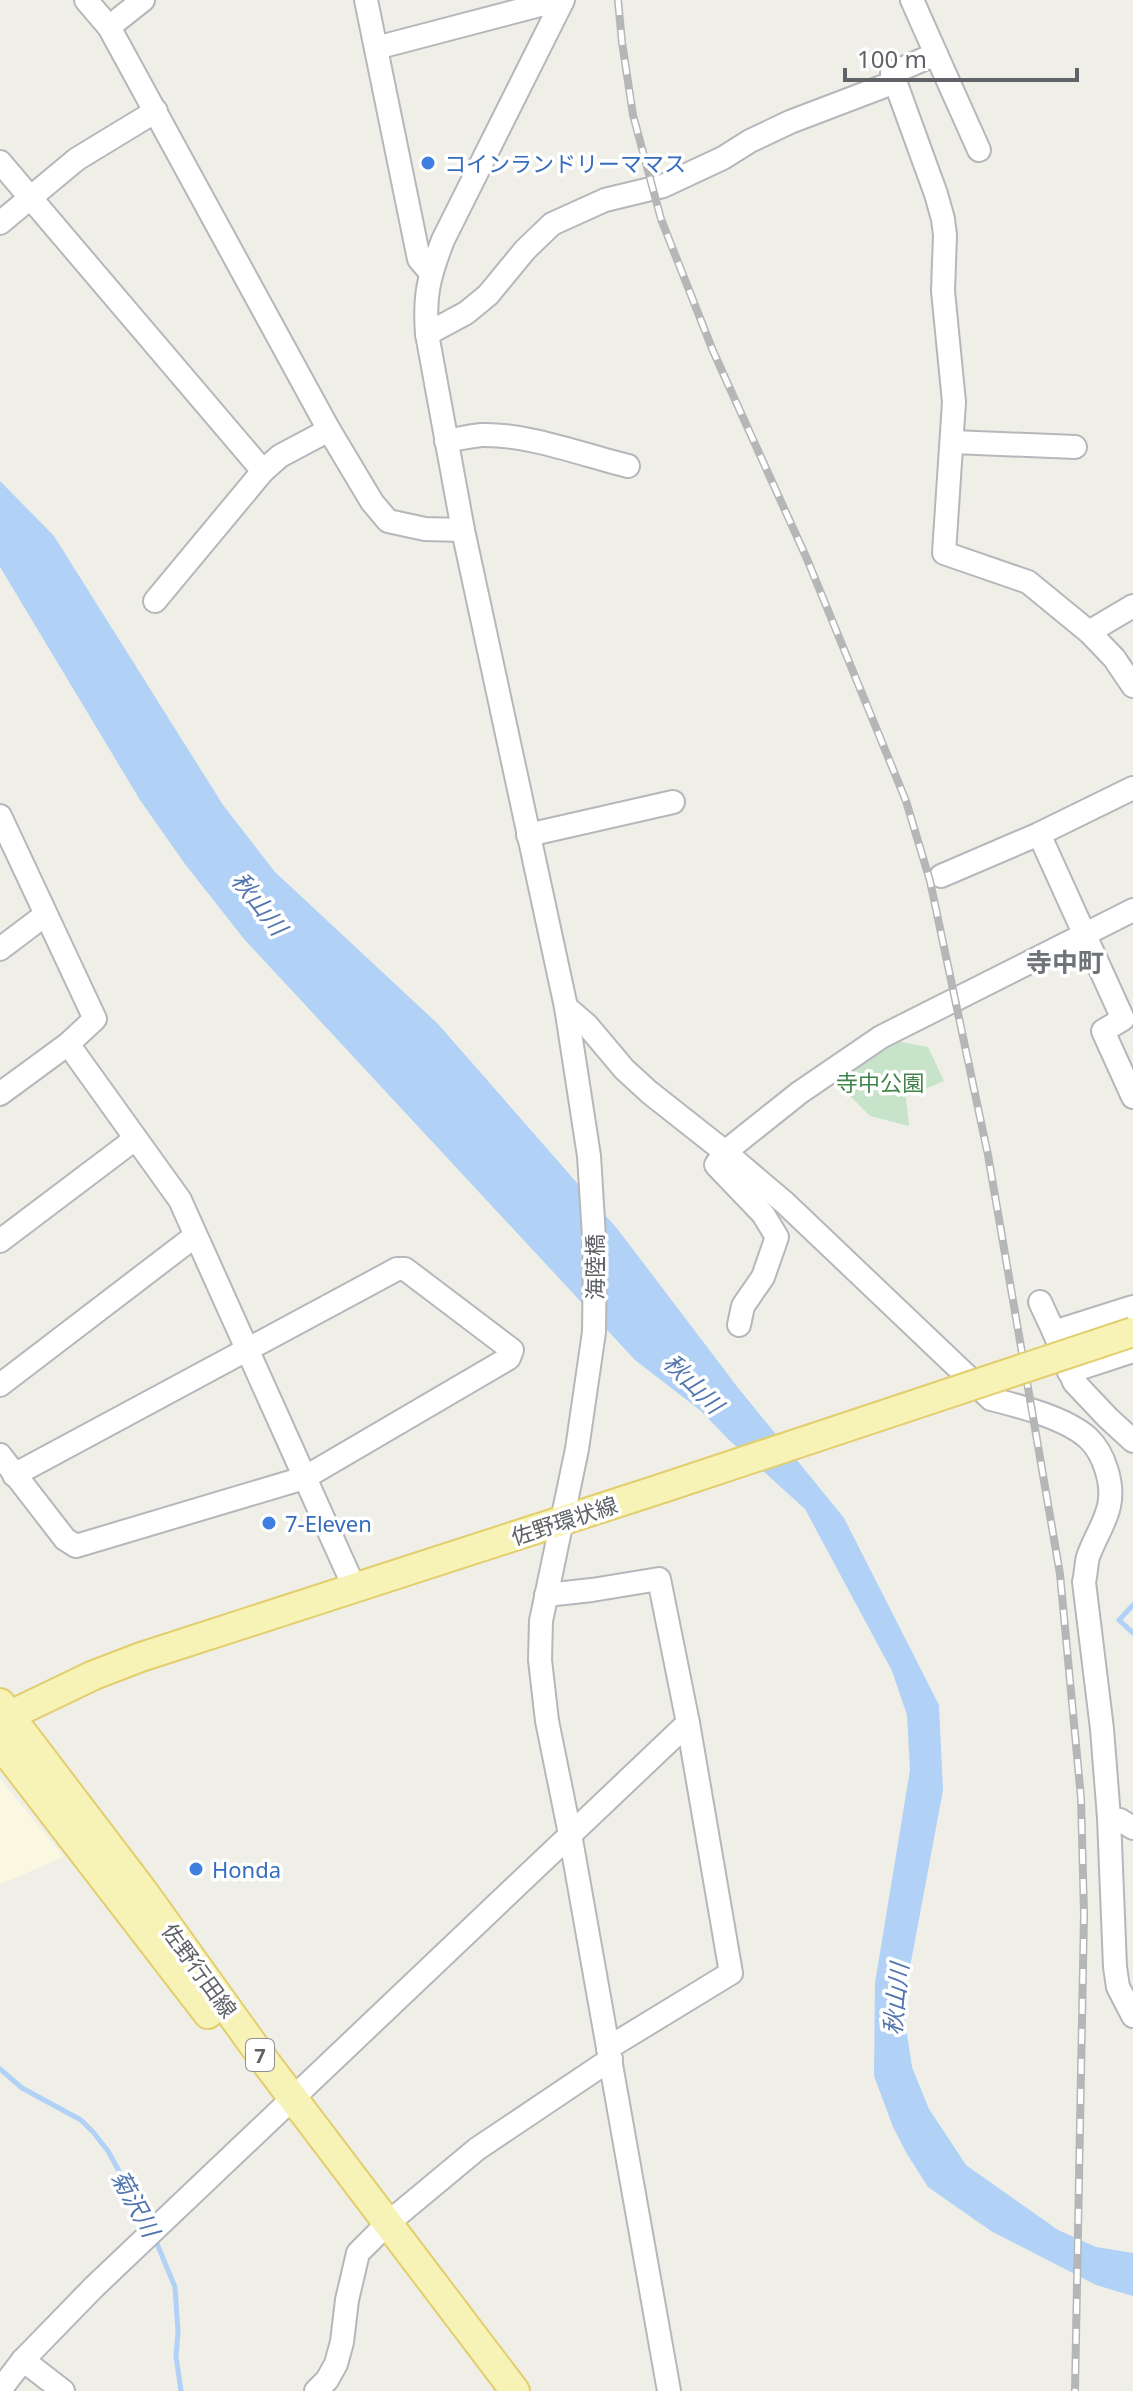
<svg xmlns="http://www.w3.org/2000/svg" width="1133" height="2391" font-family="'Noto Sans','Noto Sans JP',sans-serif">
<rect width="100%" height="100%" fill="#efefe8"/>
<!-- commercial -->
<path fill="#fbf8e2" d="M 0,1779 L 64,1857 L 0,1884 Z"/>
<!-- green -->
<path fill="#c7e4ca" d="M 885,1039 L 928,1047 L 944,1081 L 906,1097 L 909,1126 L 870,1116 L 831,1077 Z"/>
<!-- water -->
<path fill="#b1d1f6" d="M 0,481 L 54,536 L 223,805 L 275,872 L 438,1024 L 619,1231 L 739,1389 L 844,1518 L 939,1705 L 943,1790 L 906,1989 L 905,2021 L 912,2067 L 929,2109 L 966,2165 L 1058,2230 L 1096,2247 L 1133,2253 L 1133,2296 L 1096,2285 L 991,2231 L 928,2187 L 907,2154 L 893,2127 L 874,2076 L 875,1983 L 910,1770 L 907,1715 L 892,1671 L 805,1509 L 728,1439 L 701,1411 L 635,1360 L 244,939 L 185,864 L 140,800 L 0,567 Z"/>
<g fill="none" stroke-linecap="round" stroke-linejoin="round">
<!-- stream -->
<g stroke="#b1d1f6" stroke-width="5">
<path d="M 1133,1605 L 1119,1620 L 1133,1633"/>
<path d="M 0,2069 L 22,2088 L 81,2120 L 93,2132 L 108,2151 L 149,2226"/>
<path d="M 155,2239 L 175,2287 L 178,2332 L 176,2356 L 181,2391"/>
</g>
<defs>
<g id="minor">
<path d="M 86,0 L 109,27 L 329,430 L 372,502 L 388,521 L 425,529 L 463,530"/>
<path d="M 366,0 L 419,259 L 430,272"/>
<path d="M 563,0 L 443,240 C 429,276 424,295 427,334 L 463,530 L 566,1007 L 589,1156 L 595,1253 L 594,1332 L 577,1449 L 541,1621 L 540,1660 L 547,1721 L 570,1834 L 669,2391"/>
<path d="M 912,0 L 936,54 L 892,73 L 936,194 L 943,219 L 945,235 L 943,291 L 954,402 L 944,553 L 1028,582 L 1089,632 L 1114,658 L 1133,686"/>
<path d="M 109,27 L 143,0"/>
<path d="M 376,48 L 559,0"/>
<path d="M 936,54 L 979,150"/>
<path d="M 0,162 L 263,471"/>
<path d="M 0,223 L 77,159 L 156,111"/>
<path d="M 427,334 L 466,313 L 488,295 L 525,250 L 552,224 L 605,200 L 663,186 L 723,158 L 750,141 L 790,122 L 895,82"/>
<path d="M 446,441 C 458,439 470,436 482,435 C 529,434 583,455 628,466"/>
<path d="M 953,442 L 1075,447"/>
<path d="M 155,601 L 263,471 L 280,456 L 329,430"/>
<path d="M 1089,632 L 1133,606"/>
<path d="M 0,816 L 95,1019 L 68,1044 L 180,1200 L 355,1589"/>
<path d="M 1039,834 L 1123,1019 L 1103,1031 L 1133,1097"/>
<path d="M 528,835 L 673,802"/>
<path d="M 941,876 L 1039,834 L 1133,788"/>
<path d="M 0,949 L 45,915"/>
<path d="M 566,1007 L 587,1025 L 624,1069 L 649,1092 L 725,1152 L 785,1203 L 991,1399 C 1019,1406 1066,1418 1088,1438 C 1104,1453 1114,1484 1109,1506 C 1105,1524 1094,1539 1088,1557 C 1086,1565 1086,1574 1084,1582 L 1102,1729 L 1109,1818 L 1115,1967 L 1118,1987 L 1133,2016"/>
<path d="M 0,1094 L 68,1044"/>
<path d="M 0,1241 L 135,1139"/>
<path d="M 1040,1302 L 1054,1332"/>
<path d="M 1133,1307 L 1054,1332 L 1074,1382 L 1108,1418 L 1133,1441"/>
<path d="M 739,1325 L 743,1306 L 763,1277 L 777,1237 L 763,1214 L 716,1165 L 725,1152 L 799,1093 L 881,1037 L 1133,910"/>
<path d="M 1069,1372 L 1133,1351"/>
<path d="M 0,1385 L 195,1236"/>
<path d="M 0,1455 L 65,1539 L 76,1546 L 304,1478 L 509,1358 L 512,1350 L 405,1269 L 397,1269 L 14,1475"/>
<path d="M 546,1595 L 592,1590 L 659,1579 L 688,1723 L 731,1973 L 608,2048"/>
<path d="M 1109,1818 L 1120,1820 L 1133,1828"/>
<path d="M 23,2360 L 63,2391"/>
<path d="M 0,2390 L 23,2360 L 94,2287 L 688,1723"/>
<path d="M 316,2391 L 327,2380 L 336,2364 L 342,2342 L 347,2300 L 358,2253 L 388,2223 L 477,2149 L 611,2059"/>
</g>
<g id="major">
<path d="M 0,1703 L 143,1891 L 267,2064 L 515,2391"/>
<path d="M 0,1720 L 94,1675 L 141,1657 L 663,1488"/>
<path d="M 0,1744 L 208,2014"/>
</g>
</defs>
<!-- minor casing -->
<use href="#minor" stroke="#b5b7bb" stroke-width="26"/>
<!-- major casing -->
<use href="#major" stroke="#e3ce6d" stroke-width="32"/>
<!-- minor -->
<use href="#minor" stroke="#fff" stroke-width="22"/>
<!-- major -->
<use href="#major" stroke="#f7f3b6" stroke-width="28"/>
<defs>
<path id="rail" d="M 618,0 L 622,42 L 633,115 L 661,219 L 713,351 L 807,559 L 906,801 L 930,881 L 988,1155 L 1060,1574 L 1081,1798 L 1084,1914 L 1075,2391"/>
</defs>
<!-- rail casing -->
<use href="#rail" stroke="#b5b6b6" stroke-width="8"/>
<!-- rail -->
<use href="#rail" stroke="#fff" stroke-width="5" stroke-dasharray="15" stroke-linecap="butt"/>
<defs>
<path id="major-bridge" d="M 663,1488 L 1133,1332"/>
</defs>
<!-- major-bridge casing -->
<use href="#major-bridge" stroke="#e3ce6d" stroke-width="32" stroke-linecap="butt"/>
<!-- major-bridge -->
<use href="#major-bridge" stroke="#f7f3b6" stroke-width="28"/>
</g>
<!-- markers -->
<g fill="#3f7fe0" stroke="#fff" stroke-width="3">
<circle cx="428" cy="163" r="8"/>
<circle cx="269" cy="1523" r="8"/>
<circle cx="196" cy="1869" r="8"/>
</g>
<g text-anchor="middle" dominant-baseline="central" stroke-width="7" stroke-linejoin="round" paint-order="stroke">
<!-- shield labels -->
<rect fill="#fff" stroke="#8f9194" stroke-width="2" x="246" y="2039" width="28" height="32" rx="6"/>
<g font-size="20" font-weight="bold" fill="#5f6266">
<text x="260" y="2055">7</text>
</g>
<!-- shop labels -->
<g font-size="22" fill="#366cbe" stroke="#fff" text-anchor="start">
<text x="444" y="163">コインランドリーママス</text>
<text x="285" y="1523">7-Eleven</text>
<text x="212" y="1869">Honda</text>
</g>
<!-- park labels -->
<g font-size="22" fill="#40844a" stroke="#fff">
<text x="880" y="1082">寺中公園</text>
</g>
<!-- street labels -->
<g font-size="22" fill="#5f6266" stroke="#fff">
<text transform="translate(594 1267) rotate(-90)">海陸橋</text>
<text transform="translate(564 1520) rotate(-18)">佐野環状線</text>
<text transform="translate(200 1970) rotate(54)">佐野行田線</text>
</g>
<!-- water labels -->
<g font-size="24" font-style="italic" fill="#5276b0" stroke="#fff">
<text transform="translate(260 903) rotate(52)">秋山川</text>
<text transform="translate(694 1383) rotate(45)">秋山川</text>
<text transform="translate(895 1999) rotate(-84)">秋山川</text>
<text transform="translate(136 2203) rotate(61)">菊沢川</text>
</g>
<!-- quarter labels -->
<g font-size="26" font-weight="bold" fill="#707378" stroke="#fff">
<text x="1065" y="962">寺中町</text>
</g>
</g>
<!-- scale -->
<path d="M845 68v12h232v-12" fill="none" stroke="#5f6266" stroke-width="4"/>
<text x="857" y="68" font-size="24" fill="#5f6266" stroke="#ffffff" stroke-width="6" paint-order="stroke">100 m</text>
</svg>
